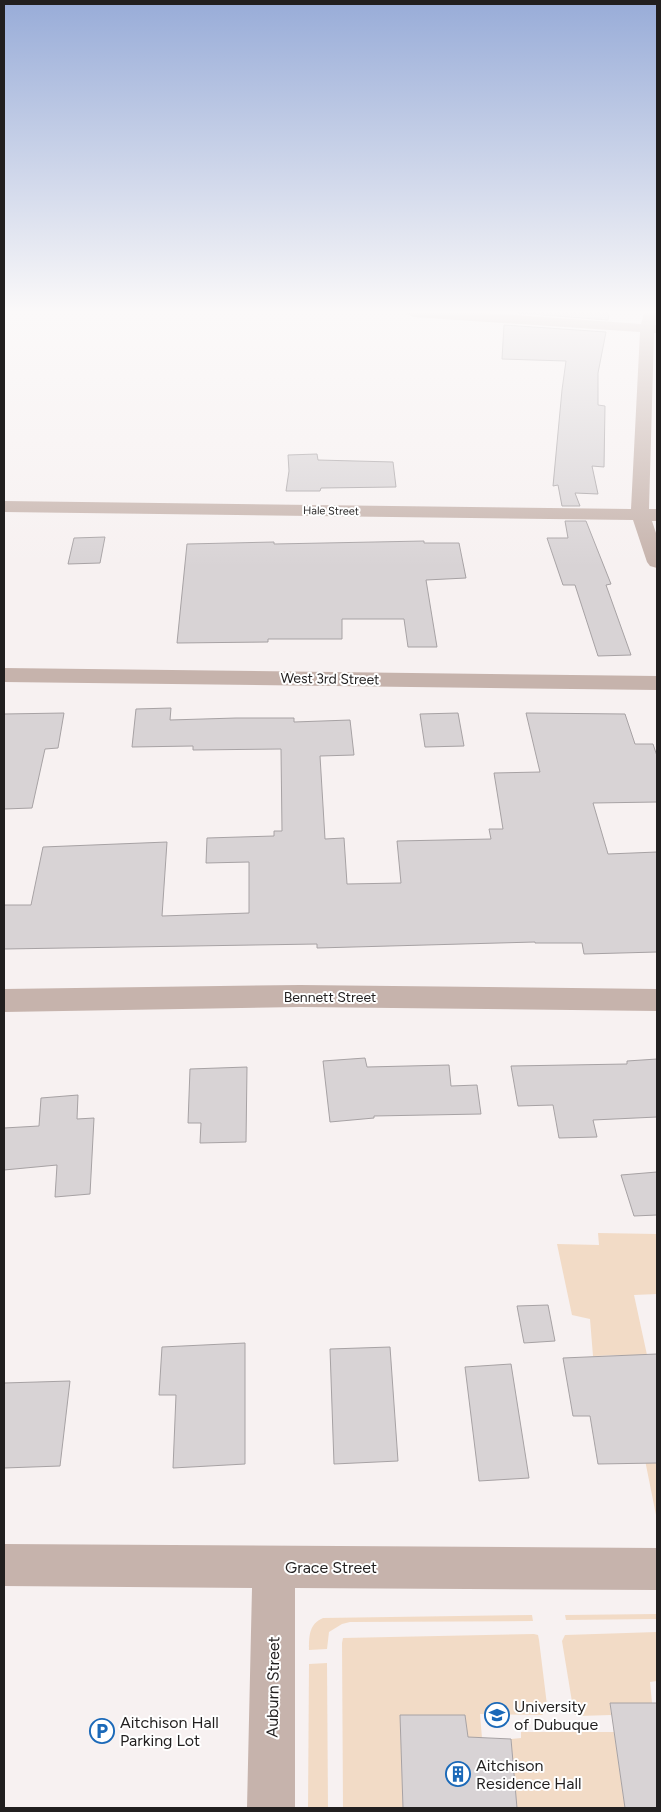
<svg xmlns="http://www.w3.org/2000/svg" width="661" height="1812" font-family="Figtree,sans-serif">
<rect width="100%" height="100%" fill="#f7f1f1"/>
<!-- green -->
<g fill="#f2dbc6">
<path d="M 598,1233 L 657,1234 L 657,1294 L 634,1295 L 652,1378 L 644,1404 L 657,1445 L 657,1520 L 624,1355 L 593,1356 L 590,1319 L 572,1315 L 557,1244 L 599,1245 Z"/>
<path d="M 657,1614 L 657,1619 L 566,1620 L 565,1615 Z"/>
<path d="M 532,1615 L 533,1621 L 350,1622 L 342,1624 L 329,1632 L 327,1649 L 309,1650 C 309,1636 309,1624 323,1618 Z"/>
<path d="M 657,1632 L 657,1681 L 650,1682 L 652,1703 L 610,1703 L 611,1715 L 579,1716 L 574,1714 L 562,1641 L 565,1635 Z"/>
<path d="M 534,1634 L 538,1635 L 539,1640 L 547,1705 L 546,1712 L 542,1715 L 480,1714 L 482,1738 L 468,1739 L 465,1715 L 400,1715 L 403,1808 L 343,1808 L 342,1643 L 343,1638 Z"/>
<path d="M 327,1663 L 328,1808 L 308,1808 L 309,1664 Z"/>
<path d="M 521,1732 L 614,1732 L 625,1808 L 517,1808 L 511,1739 L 521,1738 Z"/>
</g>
<!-- building -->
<g fill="#d8d3d5" stroke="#a7a2a4">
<path d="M 518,313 L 609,313 L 608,320 Z"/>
<path d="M 504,325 L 606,332 L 598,373 L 598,405 L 605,406 L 604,467 L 592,466 L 598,494 L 575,493 L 580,506 L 562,506 L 558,485 L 553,486 L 562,390 L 566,361 L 502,359 Z"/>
<path d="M 317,454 L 318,460 L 393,462 L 396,487 L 321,488 L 320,491 L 286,491 L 289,471 L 288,455 Z"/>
<path d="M 565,521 L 586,521 L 611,584 L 606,585 L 631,655 L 598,656 L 575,585 L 563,585 L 547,538 L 568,538 Z"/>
<path d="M 105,537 L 100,563 L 68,564 L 74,538 Z"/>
<path d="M 424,541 L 424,543 L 459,543 L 466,578 L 426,580 L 437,647 L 408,647 L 404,619 L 342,619 L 342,639 L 268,639 L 268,642 L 177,643 L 187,544 L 274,542 L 274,544 Z"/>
<path d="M 171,708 L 170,720 L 236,718 L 294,718 L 294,722 L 350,720 L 354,755 L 320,756 L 325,839 L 344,838 L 347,884 L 401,883 L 397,841 L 491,839 L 489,829 L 503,829 L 494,773 L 540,772 L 526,713 L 625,714 L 635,744 L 653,744 L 657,756 L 657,802 L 593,803 L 608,854 L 657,852 L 657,952 L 584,954 L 582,943 L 535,943 L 535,942 L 317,948 L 317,944 L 4,949 L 4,905 L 31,905 L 43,847 L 167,842 L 162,916 L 249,913 L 249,862 L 206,863 L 207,838 L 274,836 L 274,831 L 282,831 L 281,749 L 193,750 L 193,746 L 132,747 L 136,709 Z"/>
<path d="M 64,713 L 58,748 L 45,749 L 32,808 L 4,809 L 4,714 Z"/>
<path d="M 458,713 L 464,746 L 425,747 L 420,714 Z"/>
<path d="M 365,1058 L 367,1067 L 449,1065 L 451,1086 L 477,1085 L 481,1114 L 374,1116 L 374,1118 L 330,1122 L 323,1061 Z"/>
<path d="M 657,1059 L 657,1117 L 593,1120 L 597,1137 L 559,1138 L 553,1105 L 518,1106 L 511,1066 L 627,1064 L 627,1061 Z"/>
<path d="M 247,1067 L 246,1142 L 200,1143 L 201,1123 L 188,1123 L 190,1069 Z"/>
<path d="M 78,1095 L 77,1119 L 94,1118 L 90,1194 L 55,1197 L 57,1165 L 4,1170 L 4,1128 L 39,1126 L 41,1098 Z"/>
<path d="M 657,1172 L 657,1215 L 634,1216 L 621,1175 Z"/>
<path d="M 548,1305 L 555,1341 L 524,1343 L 517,1306 Z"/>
<path d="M 245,1343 L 245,1464 L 173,1468 L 176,1395 L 159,1395 L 162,1347 Z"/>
<path d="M 390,1347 L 398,1461 L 334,1464 L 330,1349 Z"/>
<path d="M 657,1354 L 657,1463 L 598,1464 L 590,1416 L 573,1416 L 563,1358 Z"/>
<path d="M 511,1364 L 529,1478 L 479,1481 L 465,1367 Z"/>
<path d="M 70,1381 L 60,1466 L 4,1468 L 4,1383 Z"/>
<path d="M 610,1703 L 657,1703 L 657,1808 L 625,1808 Z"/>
<path d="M 400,1715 L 465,1715 L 468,1737 L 511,1739 L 517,1808 L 403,1808 Z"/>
</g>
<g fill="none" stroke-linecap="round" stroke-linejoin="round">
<!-- street -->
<g fill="#c6b3ac" fill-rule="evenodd">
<path d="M 406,313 L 485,313 L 641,324 L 644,313 L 657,313 L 655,325 L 657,325 L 657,333 L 654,333 L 649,509 L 657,509 L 657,521 L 652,521 L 657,536 L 657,568 L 650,566 L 647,562 L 633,520 L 4,512 L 4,501 L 631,509 L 640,332 L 413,317 Z"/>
<path d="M 4,668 L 657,676 L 657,690 L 4,682 Z"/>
<path d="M 300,985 L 657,989 L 657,1011 L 300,1007 L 4,1012 L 4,989 Z"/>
<path d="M 4,1544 L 657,1548 L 657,1590 L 295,1588 L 295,1808 L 247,1808 L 252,1588 L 4,1586 Z"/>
</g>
</g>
<!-- sky -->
<linearGradient id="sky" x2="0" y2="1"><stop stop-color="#98acd8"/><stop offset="0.55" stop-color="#fbf9f9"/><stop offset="1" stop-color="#fbf9f9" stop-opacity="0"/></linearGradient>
<rect width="661" height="567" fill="url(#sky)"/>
<!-- icons -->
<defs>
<symbol id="university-ring" viewBox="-11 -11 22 22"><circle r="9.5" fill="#fff" stroke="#1b69b8" stroke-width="1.5"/><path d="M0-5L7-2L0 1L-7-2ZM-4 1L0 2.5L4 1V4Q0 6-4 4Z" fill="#1b69b8"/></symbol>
<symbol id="parking-ring" viewBox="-11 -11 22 22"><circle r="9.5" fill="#fff" stroke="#1b69b8" stroke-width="1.5"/><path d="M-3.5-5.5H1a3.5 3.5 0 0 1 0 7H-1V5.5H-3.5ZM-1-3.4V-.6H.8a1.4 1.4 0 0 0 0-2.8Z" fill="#1b69b8"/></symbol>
<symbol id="building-ring" viewBox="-11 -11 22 22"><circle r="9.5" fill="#fff" stroke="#1b69b8" stroke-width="1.5"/><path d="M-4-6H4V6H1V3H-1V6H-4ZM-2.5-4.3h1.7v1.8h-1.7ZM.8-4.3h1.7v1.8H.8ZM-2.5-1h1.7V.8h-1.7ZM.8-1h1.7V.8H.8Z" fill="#1b69b8"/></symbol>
</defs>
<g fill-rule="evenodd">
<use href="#university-ring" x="483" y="1701" width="28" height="28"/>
<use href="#parking-ring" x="88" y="1717" width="28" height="28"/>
<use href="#building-ring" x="444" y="1760" width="28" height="28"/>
</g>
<g text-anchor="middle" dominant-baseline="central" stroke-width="4" stroke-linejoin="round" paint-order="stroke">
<!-- far-street labels -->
<g font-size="11" fill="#211f1f" stroke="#fff">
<text transform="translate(331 511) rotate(1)">Hale Street</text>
</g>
<!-- street labels -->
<g font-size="14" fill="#211f1f" stroke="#fff">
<text transform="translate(330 679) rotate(1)">West 3rd Street</text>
<text x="330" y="997">Bennett Street</text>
</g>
<!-- near-street labels -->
<g font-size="16" fill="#211f1f" stroke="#fff">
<text x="331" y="1567">Grace Street</text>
<text transform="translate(273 1687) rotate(-89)">Auburn Street</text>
</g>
<!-- near-poi labels -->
<g font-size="16" fill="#211f1f" stroke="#fff" text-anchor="start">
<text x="514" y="1706">University<tspan x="514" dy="18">of Dubuque</tspan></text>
<text x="120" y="1722">Aitchison Hall<tspan x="120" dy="18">Parking Lot</tspan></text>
<text x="476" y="1765">Aitchison<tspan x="476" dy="18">Residence Hall</tspan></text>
</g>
</g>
<!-- border -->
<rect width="661" height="1812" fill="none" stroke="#211f1f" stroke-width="10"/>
</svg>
